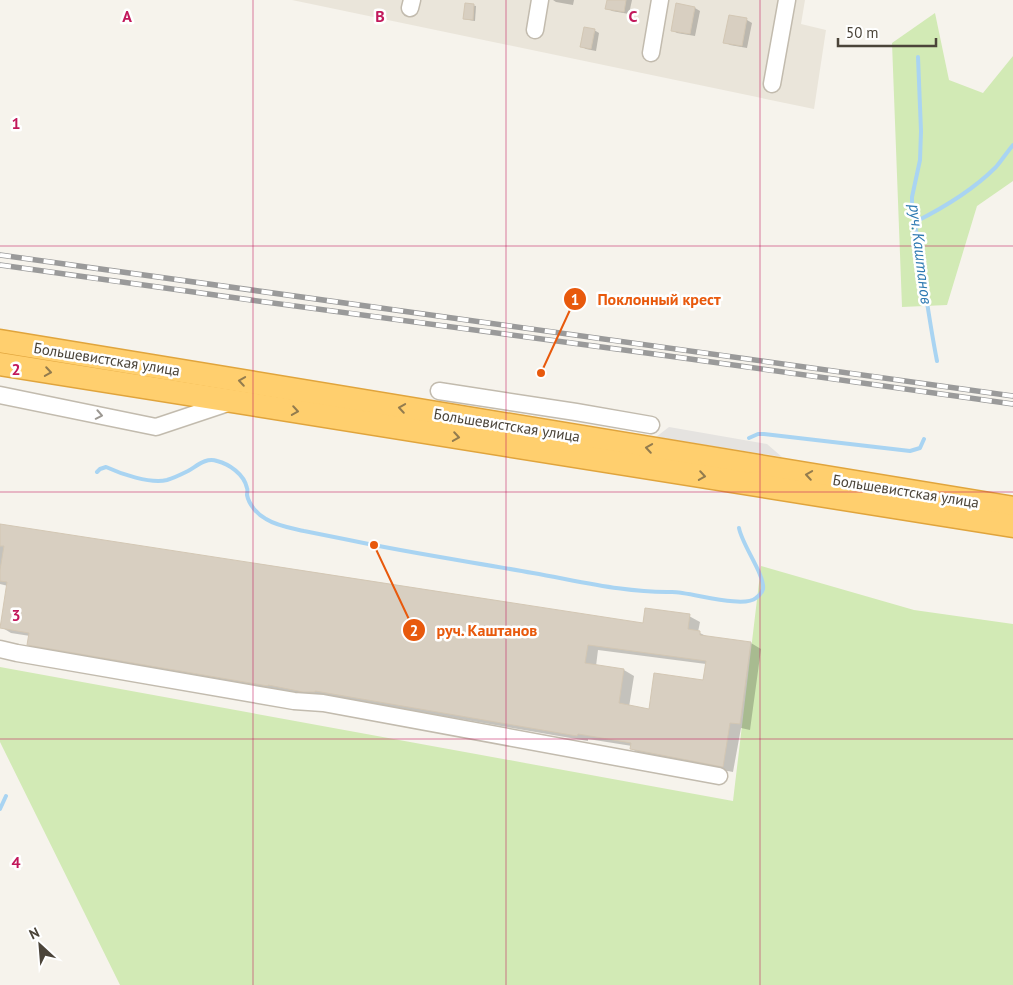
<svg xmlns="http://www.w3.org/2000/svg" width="1013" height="985" font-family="'PT Sans',sans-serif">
<rect width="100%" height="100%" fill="#f6f3ec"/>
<!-- residential -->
<path fill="#eae5da" d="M 292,0 L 805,0 L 801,24 L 826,30 L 814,109 Z"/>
<!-- green -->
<g fill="#d2eab5">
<path d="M 935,13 L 949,80 L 983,93 L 1013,56 L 1013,181 L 977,206 L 947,305 L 902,307 L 892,43 Z"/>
<path d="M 761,566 L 914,610 L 1013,624 L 1013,985 L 120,985 L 0,742 L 0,667 L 733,801 Z"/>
</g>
<!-- parking -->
<path fill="#e5e3e0" d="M 669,427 L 767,444 L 782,457 L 656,437 Z"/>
<!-- shadow -->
<g fill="#0003" fill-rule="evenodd">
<path d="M 553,0 L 574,0 L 573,5 L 556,2 Z"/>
<path d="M 608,0 L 632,0 L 629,14 L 612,11 L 607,8 Z"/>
<path d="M 466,4 L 476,6 L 475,21 L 464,19 Z"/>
<path d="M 677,4 L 695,8 L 700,11 L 695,36 L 677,33 L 672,30 Z"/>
<path d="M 730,17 L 747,20 L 752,23 L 747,48 L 730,45 L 725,42 Z"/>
<path d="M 594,30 L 599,33 L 596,51 L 586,49 L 581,46 Z"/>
<path d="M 0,526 L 644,625 L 689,616 L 700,622 L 698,632 L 708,637 L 751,643 L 761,649 L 750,730 L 741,728 L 733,772 L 642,755 L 632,749 L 632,746 L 588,739 L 588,741 L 326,696 L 314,697 L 39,650 L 28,644 L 30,636 L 11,633 L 1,627 L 8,586 L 0,584 ZM 598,650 L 706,664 L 704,682 L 650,710 L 629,707 L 634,676 L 624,670 L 596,666 Z"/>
</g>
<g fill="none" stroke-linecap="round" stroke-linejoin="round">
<!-- stream -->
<g stroke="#a9d4f2" stroke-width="4">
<path d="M 918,57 L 921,131 L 920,160 L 912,197 L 912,206 C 921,257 927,310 937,361"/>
<path d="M 915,222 C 943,208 973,190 996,167 C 1002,160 1007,152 1013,145"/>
<path d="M 749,438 L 758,434 L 764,434 L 910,451 L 920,448 L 924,439"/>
<path d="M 97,472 L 100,469 L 106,467 C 121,474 150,484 167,480 C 174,478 182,474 188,471 C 197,466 206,457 217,461 C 229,464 244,474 247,488 C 248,490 247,493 247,495 C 249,505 258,515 266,519 C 277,526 291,528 304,531 C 319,534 334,537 349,540 C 410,553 472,562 533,573 C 579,581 626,593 672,592 C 691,592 743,609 756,598 C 759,596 762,592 763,589 C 765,575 742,545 739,528"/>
<path d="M 0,809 L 6,796"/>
</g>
</g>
<!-- building -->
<g fill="#d8cfc1" stroke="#d3c7b4" fill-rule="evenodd">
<path d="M 607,0 L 626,0 L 624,12 L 605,9 Z"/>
<path d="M 465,3 L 474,4 L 473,20 L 463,19 Z"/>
<path d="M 676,3 L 695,7 L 690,34 L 671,31 Z"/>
<path d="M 729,15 L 747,18 L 742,46 L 723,43 Z"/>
<path d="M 584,27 L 595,29 L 591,49 L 580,47 Z"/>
<path d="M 0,524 L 643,623 L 645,608 L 690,614 L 688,629 L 700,631 L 700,635 L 751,642 L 740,724 L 730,723 L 723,767 L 630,749 L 631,743 L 578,734 L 577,736 L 315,691 L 315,692 L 303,692 L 268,685 L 268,686 L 27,645 L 29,633 L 0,628 L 7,582 L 0,581 L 0,570 L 4,546 L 0,546 ZM 588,645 L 706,661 L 703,680 L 654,673 L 649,709 L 619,703 L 624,669 L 585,663 Z"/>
</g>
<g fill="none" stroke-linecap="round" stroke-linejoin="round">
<defs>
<g id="minor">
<path d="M 410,8 L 412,0"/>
<path d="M 535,30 L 540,0"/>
<path d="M 651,53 L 660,0"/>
<path d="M 772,84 L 787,0"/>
<path d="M 439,391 L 576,412 L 651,425"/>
<path d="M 0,395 L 156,427 L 231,402"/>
<path d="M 0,649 L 17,653 L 294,701 L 323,703 L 719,776"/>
</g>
<g id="highway">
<path d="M 0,341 L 1013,508"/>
<path d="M 0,364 L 1013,526"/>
</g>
</defs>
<!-- minor casing -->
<use href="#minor" stroke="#c2bbae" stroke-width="19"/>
<!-- highway casing -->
<use href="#highway" stroke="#e0a43c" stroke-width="25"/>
<!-- minor -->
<use href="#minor" stroke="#fff" stroke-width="16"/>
<!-- highway -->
<use href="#highway" stroke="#ffcf6e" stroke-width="22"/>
<defs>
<g id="rail">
<path d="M 0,255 L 1013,396"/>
<path d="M 0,265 L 251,300 L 654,354 L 1013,404"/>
</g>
</defs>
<!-- rail casing -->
<use href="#rail" stroke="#9a9a9a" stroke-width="5.5"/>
<!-- rail -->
<use href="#rail" stroke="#fff" stroke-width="4" stroke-dasharray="11" stroke-linecap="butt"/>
</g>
<!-- one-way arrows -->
<defs><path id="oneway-chevron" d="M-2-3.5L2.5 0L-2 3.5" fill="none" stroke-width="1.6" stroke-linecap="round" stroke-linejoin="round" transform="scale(1.25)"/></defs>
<g stroke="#937c4e">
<use href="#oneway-chevron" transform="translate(48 372) rotate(9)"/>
<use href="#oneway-chevron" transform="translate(242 381) rotate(-171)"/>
<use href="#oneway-chevron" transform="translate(402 408) rotate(-171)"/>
<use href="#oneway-chevron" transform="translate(295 411) rotate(9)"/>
<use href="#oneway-chevron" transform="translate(456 437) rotate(9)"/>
<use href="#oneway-chevron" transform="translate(649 448) rotate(-171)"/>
<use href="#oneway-chevron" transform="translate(809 475) rotate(-171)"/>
<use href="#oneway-chevron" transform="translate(702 476) rotate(9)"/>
</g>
<use stroke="#9c9892" href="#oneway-chevron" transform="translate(99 415) rotate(11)"/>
<!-- grid -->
<path fill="none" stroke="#c2185b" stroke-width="1" stroke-opacity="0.55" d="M 253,0 L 253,985M 506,0 L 506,985M 760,0 L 760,985M 0,246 L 1013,246M 0,492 L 1013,492M 0,739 L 1013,739"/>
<g text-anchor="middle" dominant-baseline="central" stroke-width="5" stroke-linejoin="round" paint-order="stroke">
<!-- street labels -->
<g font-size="15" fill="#4b4439" stroke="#fff">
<text transform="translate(107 359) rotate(9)">Большевистская улица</text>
<text transform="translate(507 425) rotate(9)">Большевистская улица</text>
<text transform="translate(906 491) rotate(9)">Большевистская улица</text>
</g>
<!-- water labels -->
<g font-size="16" font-style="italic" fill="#2e7ab2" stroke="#fff">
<text transform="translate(921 254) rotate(83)">руч. Каштанов</text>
</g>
</g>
<g font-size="16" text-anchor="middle" font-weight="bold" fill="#c2185b" stroke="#fff" stroke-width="5" stroke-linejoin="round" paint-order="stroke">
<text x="127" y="22">A</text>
<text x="380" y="22">B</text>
<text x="633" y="22">C</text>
<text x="16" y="129">1</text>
<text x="16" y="375">2</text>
<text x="16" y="621">3</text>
<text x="16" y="868">4</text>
</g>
<!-- callouts -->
<path fill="none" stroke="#e8590c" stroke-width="2" d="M541 373L575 299M374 545L414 630"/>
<g fill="#e8590c" stroke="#fff" stroke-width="2">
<circle cx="541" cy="373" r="5"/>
<circle cx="374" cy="545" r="5"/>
<circle cx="575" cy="299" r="12"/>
<circle cx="414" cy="630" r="12"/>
</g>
<g font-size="15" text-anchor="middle" font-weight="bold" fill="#fff">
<text x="575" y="305">1</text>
<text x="414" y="636">2</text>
</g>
<g font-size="16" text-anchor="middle" font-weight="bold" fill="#e8590c" stroke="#fff" stroke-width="5" stroke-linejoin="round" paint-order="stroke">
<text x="659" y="305">Поклонный крест</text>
<text x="487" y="636">руч. Каштанов</text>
</g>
<!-- north arrow -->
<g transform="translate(40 945) rotate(334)" stroke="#ffffff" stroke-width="4" paint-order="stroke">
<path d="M0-4L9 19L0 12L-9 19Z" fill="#4b4439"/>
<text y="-8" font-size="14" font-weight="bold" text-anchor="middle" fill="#4b4439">N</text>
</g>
<!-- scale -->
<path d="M838 38v8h98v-8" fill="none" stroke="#4b4439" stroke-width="2.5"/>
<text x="846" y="38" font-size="15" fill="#4b4439" stroke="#ffffff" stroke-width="4" paint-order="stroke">50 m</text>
</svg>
